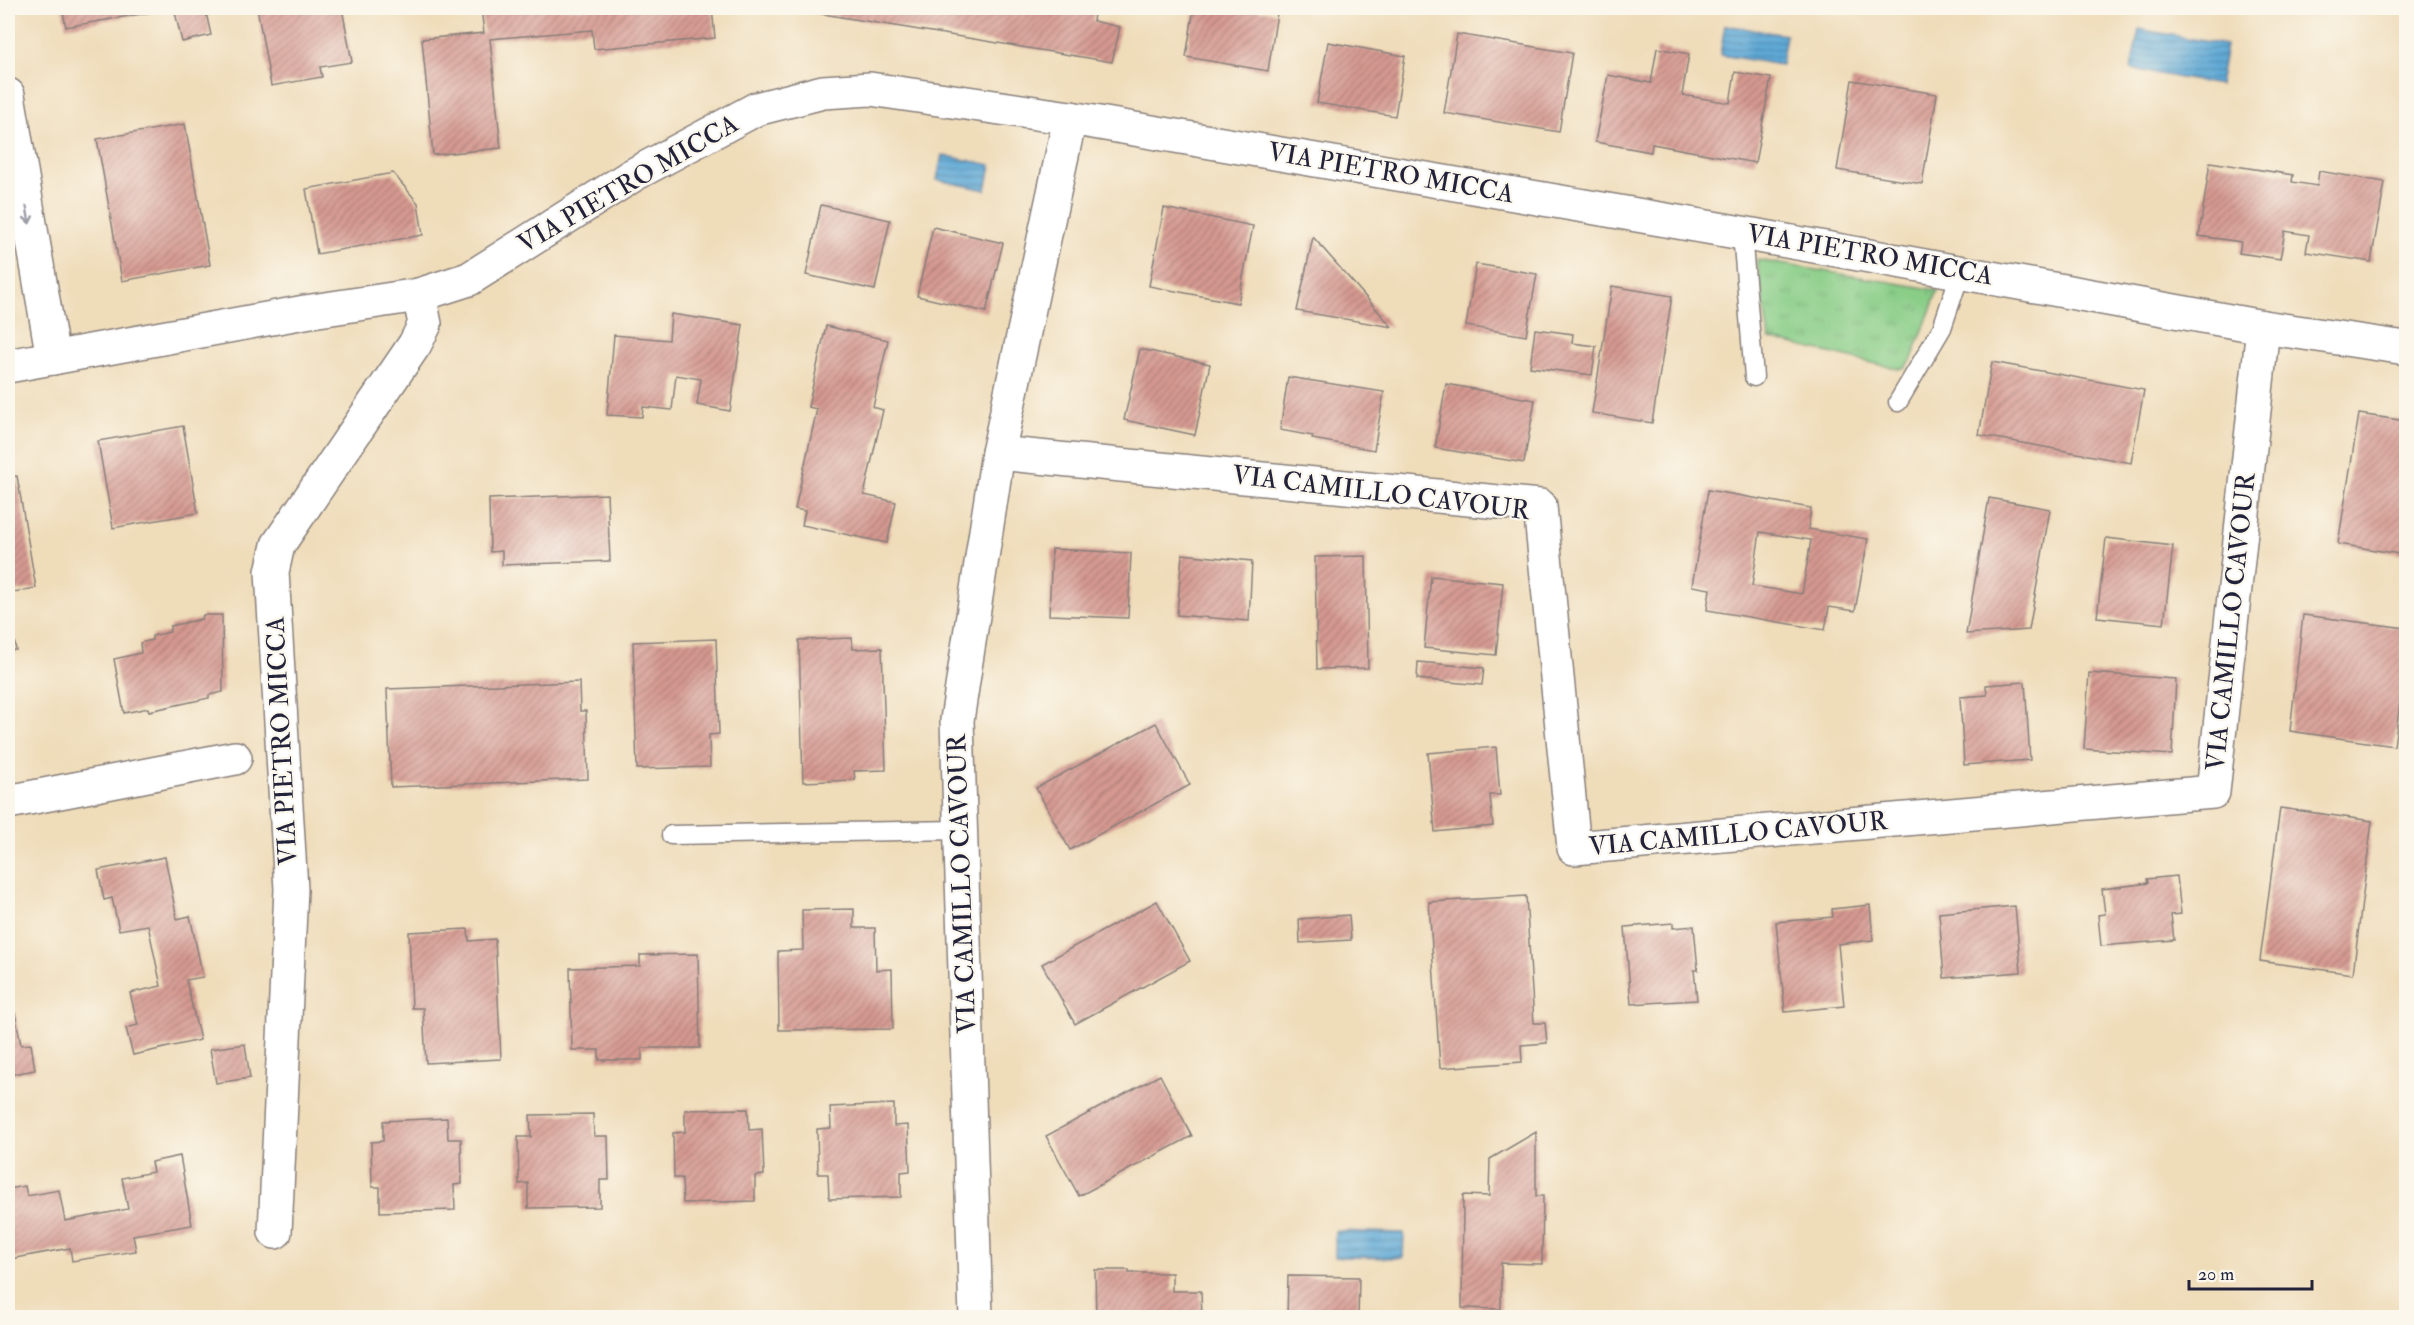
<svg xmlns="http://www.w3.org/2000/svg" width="2414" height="1325" font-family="'IM FELL Double Pica',serif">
<defs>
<pattern id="grass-tufts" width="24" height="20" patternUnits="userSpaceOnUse" patternTransform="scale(1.5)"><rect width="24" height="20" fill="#89cd87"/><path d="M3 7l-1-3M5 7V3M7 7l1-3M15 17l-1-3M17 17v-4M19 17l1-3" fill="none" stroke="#76b075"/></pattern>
<pattern id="water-rules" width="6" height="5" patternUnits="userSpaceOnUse" patternTransform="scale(1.5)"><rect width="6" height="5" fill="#5ea9d6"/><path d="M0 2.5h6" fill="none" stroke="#4d89af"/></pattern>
<pattern id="building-hatch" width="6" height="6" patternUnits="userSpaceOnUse" patternTransform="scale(1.5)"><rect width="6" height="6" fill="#d59990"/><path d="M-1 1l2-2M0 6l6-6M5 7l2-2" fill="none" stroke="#ac7c77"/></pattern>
</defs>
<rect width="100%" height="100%" fill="#fbf7ec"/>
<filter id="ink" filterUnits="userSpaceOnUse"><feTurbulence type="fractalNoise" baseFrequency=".0167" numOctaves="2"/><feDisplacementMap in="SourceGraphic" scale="12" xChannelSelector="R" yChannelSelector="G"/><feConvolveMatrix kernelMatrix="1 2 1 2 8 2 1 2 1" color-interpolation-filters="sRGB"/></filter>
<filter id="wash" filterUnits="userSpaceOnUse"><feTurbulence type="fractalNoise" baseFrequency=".008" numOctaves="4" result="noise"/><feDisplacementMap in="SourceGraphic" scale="24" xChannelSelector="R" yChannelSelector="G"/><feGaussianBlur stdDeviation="1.35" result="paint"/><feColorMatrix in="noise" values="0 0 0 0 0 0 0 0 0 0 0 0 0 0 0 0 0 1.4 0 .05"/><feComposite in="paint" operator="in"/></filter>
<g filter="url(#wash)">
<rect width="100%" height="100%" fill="#efdcb9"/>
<!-- grass -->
<path fill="url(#grass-tufts)" stroke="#567861" stroke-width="1.5" d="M 1757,260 L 1938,290 L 1911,361 L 1905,367 L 1898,369 L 1769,339 Z"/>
<!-- water -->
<g fill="url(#water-rules)" stroke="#406688" stroke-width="1.5">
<path d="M 1725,25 L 1786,35 L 1781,65 L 1720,55 Z"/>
<path d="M 2139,29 L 2226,45 L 2219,85 L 2131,69 Z"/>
<path d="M 942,155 L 991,165 L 986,190 L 937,180 Z"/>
<path d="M 1335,1231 L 1404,1233 L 1403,1258 L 1335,1257 Z"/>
</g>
<g id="blocks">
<!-- building -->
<g fill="url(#building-hatch)" fill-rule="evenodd">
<path d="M 62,8 L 169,8 L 169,9 L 66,27 Z"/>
<path d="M 174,8 L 205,8 L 211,35 L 182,42 Z"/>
<path d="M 257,8 L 342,8 L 352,62 L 320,67 L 322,77 L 271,86 Z"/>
<path d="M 481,8 L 712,8 L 715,38 L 594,49 L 592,30 L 490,39 L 501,148 L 433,155 L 422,39 L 484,33 Z"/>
<path d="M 787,8 L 1095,8 L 1093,21 L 1120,27 L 1112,62 Z"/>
<path d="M 1194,8 L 1247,8 L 1277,13 L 1268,71 L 1186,57 Z"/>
<path d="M 1457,34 L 1572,53 L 1559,132 L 1444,113 Z"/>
<path d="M 1328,42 L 1405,56 L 1395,116 L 1317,103 Z"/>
<path d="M 1657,48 L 1689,54 L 1682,95 L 1730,103 L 1735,72 L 1771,78 L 1755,163 L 1652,144 L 1651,152 L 1595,142 L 1608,75 L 1651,83 Z"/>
<path d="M 1852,80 L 1937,94 L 1922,184 L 1837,170 Z"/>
<path d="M 185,124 L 210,265 L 122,281 L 97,139 Z"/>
<path d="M 2210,162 L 2293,175 L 2292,182 L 2317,186 L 2319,171 L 2385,182 L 2371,262 L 2306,252 L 2309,235 L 2285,231 L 2280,259 L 2239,253 L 2241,242 L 2199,236 Z"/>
<path d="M 393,173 L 418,203 L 423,235 L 317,254 L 306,189 Z"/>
<path d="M 821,205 L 890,220 L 875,290 L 806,275 Z"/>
<path d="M 1164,208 L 1253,226 L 1238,303 L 1149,286 Z"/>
<path d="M 933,227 L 1003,243 L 986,312 L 917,296 Z"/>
<path d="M 1313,237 L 1392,327 L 1297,311 Z"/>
<path d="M 1476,264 L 1537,274 L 1526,336 L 1466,326 Z"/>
<path d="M 1612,286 L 1672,296 L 1652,423 L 1592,413 Z"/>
<path d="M 671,314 L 743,325 L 730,411 L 697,405 L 701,379 L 676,375 L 672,410 L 643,407 L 642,417 L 607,415 L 614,335 L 669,340 Z"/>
<path d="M 826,326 L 888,340 L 873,407 L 883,410 L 864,495 L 896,502 L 887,543 L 802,525 L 805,511 L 795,509 L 817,409 L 808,407 Z"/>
<path d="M 1535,329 L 1573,334 L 1572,343 L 1596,346 L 1592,375 L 1530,367 Z"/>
<path d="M 1140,349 L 1210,364 L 1195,435 L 1124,420 Z"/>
<path d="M 1992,362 L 2144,390 L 2131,463 L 1979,435 Z"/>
<path d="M 1288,377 L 1384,392 L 1374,450 L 1312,439 L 1313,436 L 1280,430 Z"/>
<path d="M 1446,384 L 1535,400 L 1524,463 L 1435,448 Z"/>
<path d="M 2359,414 L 2406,421 L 2406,555 L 2338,544 Z"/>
<path d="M 183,426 L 198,513 L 113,528 L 98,441 Z"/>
<path d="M 17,476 L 36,588 L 8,593 L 8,477 Z"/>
<path d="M 1708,490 L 1811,508 L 1808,529 L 1868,539 L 1855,611 L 1829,607 L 1825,630 L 1707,610 L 1710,589 L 1692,586 ZM 1760,532 L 1811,540 L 1802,594 L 1752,586 Z"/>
<path d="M 607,494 L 610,561 L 502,565 L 502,551 L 490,552 L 489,499 Z"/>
<path d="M 1989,498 L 2050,509 L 2029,630 L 1966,634 Z"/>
<path d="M 2106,538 L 2173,546 L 2164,624 L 2097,617 Z"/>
<path d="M 1052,549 L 1131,553 L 1128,618 L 1049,615 Z"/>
<path d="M 1182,554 L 1252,561 L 1249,621 L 1177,615 Z"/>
<path d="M 1366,556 L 1368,668 L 1317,669 L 1315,557 Z"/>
<path d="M 1431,576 L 1503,583 L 1496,655 L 1424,648 Z"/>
<path d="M 8,606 L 16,650 L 8,651 Z"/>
<path d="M 203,615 L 222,615 L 223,692 L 209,695 L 209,698 L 149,711 L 148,708 L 124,713 L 114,659 L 141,653 L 140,643 L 152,640 L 152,636 L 170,632 L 170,626 L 202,619 Z"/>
<path d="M 2303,615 L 2406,628 L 2406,660 L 2394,746 L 2290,731 Z"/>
<path d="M 852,638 L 853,649 L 882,648 L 886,770 L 854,771 L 855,780 L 803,782 L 799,640 Z"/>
<path d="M 716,639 L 719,734 L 709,735 L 710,767 L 637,769 L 633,642 Z"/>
<path d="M 1418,662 L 1484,668 L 1482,685 L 1417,679 Z"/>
<path d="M 2089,673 L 2176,679 L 2172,755 L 2084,749 Z"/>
<path d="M 579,682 L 580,711 L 586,711 L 588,779 L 391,787 L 387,689 Z"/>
<path d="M 2025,682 L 2030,760 L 1964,765 L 1960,697 L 1987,695 L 1986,685 Z"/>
<path d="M 1156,723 L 1190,785 L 1070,850 L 1036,788 Z"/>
<path d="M 1496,747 L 1500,795 L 1490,795 L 1493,826 L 1435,832 L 1428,753 Z"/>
<path d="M 2280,808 L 2372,821 L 2353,974 L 2260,961 Z"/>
<path d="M 165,857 L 177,919 L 190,916 L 203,977 L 186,980 L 200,1040 L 133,1055 L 126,1028 L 138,1025 L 130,993 L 161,986 L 148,925 L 119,930 L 112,898 L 104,900 L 98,870 Z"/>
<path d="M 2177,876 L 2181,914 L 2171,915 L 2174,940 L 2101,946 L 2098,915 L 2105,914 L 2102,889 L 2148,883 L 2147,879 Z"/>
<path d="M 1526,896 L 1534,1023 L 1545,1023 L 1547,1043 L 1521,1045 L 1522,1062 L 1440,1068 L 1429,902 Z"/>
<path d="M 1157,901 L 1190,961 L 1075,1024 L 1042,964 Z"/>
<path d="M 1870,905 L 1873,940 L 1838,944 L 1844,1006 L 1785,1012 L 1776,922 L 1833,917 L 1832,909 Z"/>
<path d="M 2015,906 L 2021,972 L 1944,978 L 1939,913 Z"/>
<path d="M 854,909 L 854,928 L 875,928 L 876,970 L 892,969 L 893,1029 L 779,1030 L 778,951 L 803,950 L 802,910 Z"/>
<path d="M 1349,915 L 1351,940 L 1300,943 L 1299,919 Z"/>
<path d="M 1673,923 L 1673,928 L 1694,926 L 1698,970 L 1694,970 L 1697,1000 L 1631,1004 L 1625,927 Z"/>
<path d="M 468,929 L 469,941 L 495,939 L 501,1059 L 426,1063 L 423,1008 L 412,1008 L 409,932 Z"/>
<path d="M 698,954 L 700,1048 L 642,1048 L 642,1060 L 599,1060 L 599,1050 L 572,1050 L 570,968 L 640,966 L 640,955 Z"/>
<path d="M 15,1013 L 21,1045 L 31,1044 L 35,1070 L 8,1075 L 8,1014 Z"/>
<path d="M 245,1044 L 250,1078 L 216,1083 L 210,1049 Z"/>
<path d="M 1160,1075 L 1192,1136 L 1079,1196 L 1046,1136 Z"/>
<path d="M 894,1104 L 894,1126 L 908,1125 L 910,1171 L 901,1172 L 901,1197 L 829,1199 L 828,1174 L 818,1174 L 817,1129 L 831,1128 L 830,1107 Z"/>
<path d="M 748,1109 L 749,1130 L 762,1129 L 764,1175 L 755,1176 L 755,1201 L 683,1203 L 682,1178 L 674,1178 L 673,1133 L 685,1132 L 685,1110 Z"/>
<path d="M 593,1114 L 594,1136 L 608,1136 L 609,1180 L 600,1180 L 600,1207 L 528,1208 L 528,1183 L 519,1184 L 518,1137 L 531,1137 L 530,1115 Z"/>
<path d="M 447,1118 L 448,1139 L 461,1139 L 462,1184 L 454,1185 L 455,1210 L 380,1212 L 380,1187 L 372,1187 L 371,1142 L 383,1141 L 383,1121 Z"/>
<path d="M 1536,1132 L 1536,1196 L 1543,1196 L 1542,1264 L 1501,1263 L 1501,1309 L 1462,1308 L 1463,1195 L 1489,1196 L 1490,1159 Z"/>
<path d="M 180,1156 L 192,1225 L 133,1235 L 136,1251 L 72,1261 L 70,1248 L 10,1259 L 8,1246 L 8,1189 L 25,1186 L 27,1196 L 59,1190 L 65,1221 L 128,1209 L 122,1178 L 153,1172 L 151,1162 Z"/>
<path d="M 1095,1270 L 1129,1270 L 1129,1273 L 1172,1273 L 1172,1291 L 1201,1291 L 1202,1318 L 1096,1318 Z"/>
<path d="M 1288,1276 L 1359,1277 L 1358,1318 L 1287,1318 Z"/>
</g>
</g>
</g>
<g filter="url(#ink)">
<use href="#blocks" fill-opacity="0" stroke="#887f7a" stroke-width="1.5"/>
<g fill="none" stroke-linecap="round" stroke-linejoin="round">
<defs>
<g id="service">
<path d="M 1742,233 L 1754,377"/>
<path d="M 1898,402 L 1942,328 L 1961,271"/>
<path d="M 671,835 L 960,830"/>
</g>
<g id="minor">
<path d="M 8,95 L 53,358"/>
<path d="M 8,366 L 305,312 L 419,295 L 469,279 L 633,175 L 756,109 L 823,92 L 870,89 L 1070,118 L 1742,233 L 2263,327 L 2406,348"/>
<path d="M 998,453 L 1540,506 L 1574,848 L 2213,792 L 2263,327"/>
<path d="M 8,802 L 235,758"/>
<path d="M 275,1232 L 291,889 L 272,572 L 278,545 L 415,344 L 425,324 L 419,295"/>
<path d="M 976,1318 L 957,720 L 998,453 L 1070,118"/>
</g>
</defs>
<!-- service casing -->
<use href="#service" stroke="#887f7a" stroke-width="21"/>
<!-- minor casing -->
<use href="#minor" stroke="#887f7a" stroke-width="36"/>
<!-- service -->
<use href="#service" stroke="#fff" stroke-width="18"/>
<!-- minor -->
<use href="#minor" stroke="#fff" stroke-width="33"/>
</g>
<!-- one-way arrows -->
<defs><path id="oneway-shaft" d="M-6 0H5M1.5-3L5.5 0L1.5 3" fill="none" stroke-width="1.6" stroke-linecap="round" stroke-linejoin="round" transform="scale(1.5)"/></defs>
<use stroke="#9c9ca7" href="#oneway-shaft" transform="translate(28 215) rotate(80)"/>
</g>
<g text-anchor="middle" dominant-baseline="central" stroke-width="4.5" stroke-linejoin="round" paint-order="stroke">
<!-- street labels -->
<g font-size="26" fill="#22223b" stroke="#fbf7ec">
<text transform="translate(1391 173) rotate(10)">VIA PIETRO MICCA</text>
<text transform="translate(628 184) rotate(-30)">VIA PIETRO MICCA</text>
<text transform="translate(1870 255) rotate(10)">VIA PIETRO MICCA</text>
<text transform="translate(1381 493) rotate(7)">VIA CAMILLO CAVOUR</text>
<text transform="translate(2231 622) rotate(-84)">VIA CAMILLO CAVOUR</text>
<text transform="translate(282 741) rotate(-93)">VIA PIETRO MICCA</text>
<text transform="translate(1738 834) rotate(-5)">VIA CAMILLO CAVOUR</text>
<text transform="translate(962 884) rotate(-92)">VIA CAMILLO CAVOUR</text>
</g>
</g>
<!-- margin -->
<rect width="2414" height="1325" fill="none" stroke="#fbf7ec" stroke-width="30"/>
<!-- scale -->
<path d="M2189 1280v9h123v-9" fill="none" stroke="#22223b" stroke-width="3"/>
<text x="2198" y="1280" font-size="18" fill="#22223b" stroke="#fbf7ec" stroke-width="4.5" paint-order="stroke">20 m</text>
</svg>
